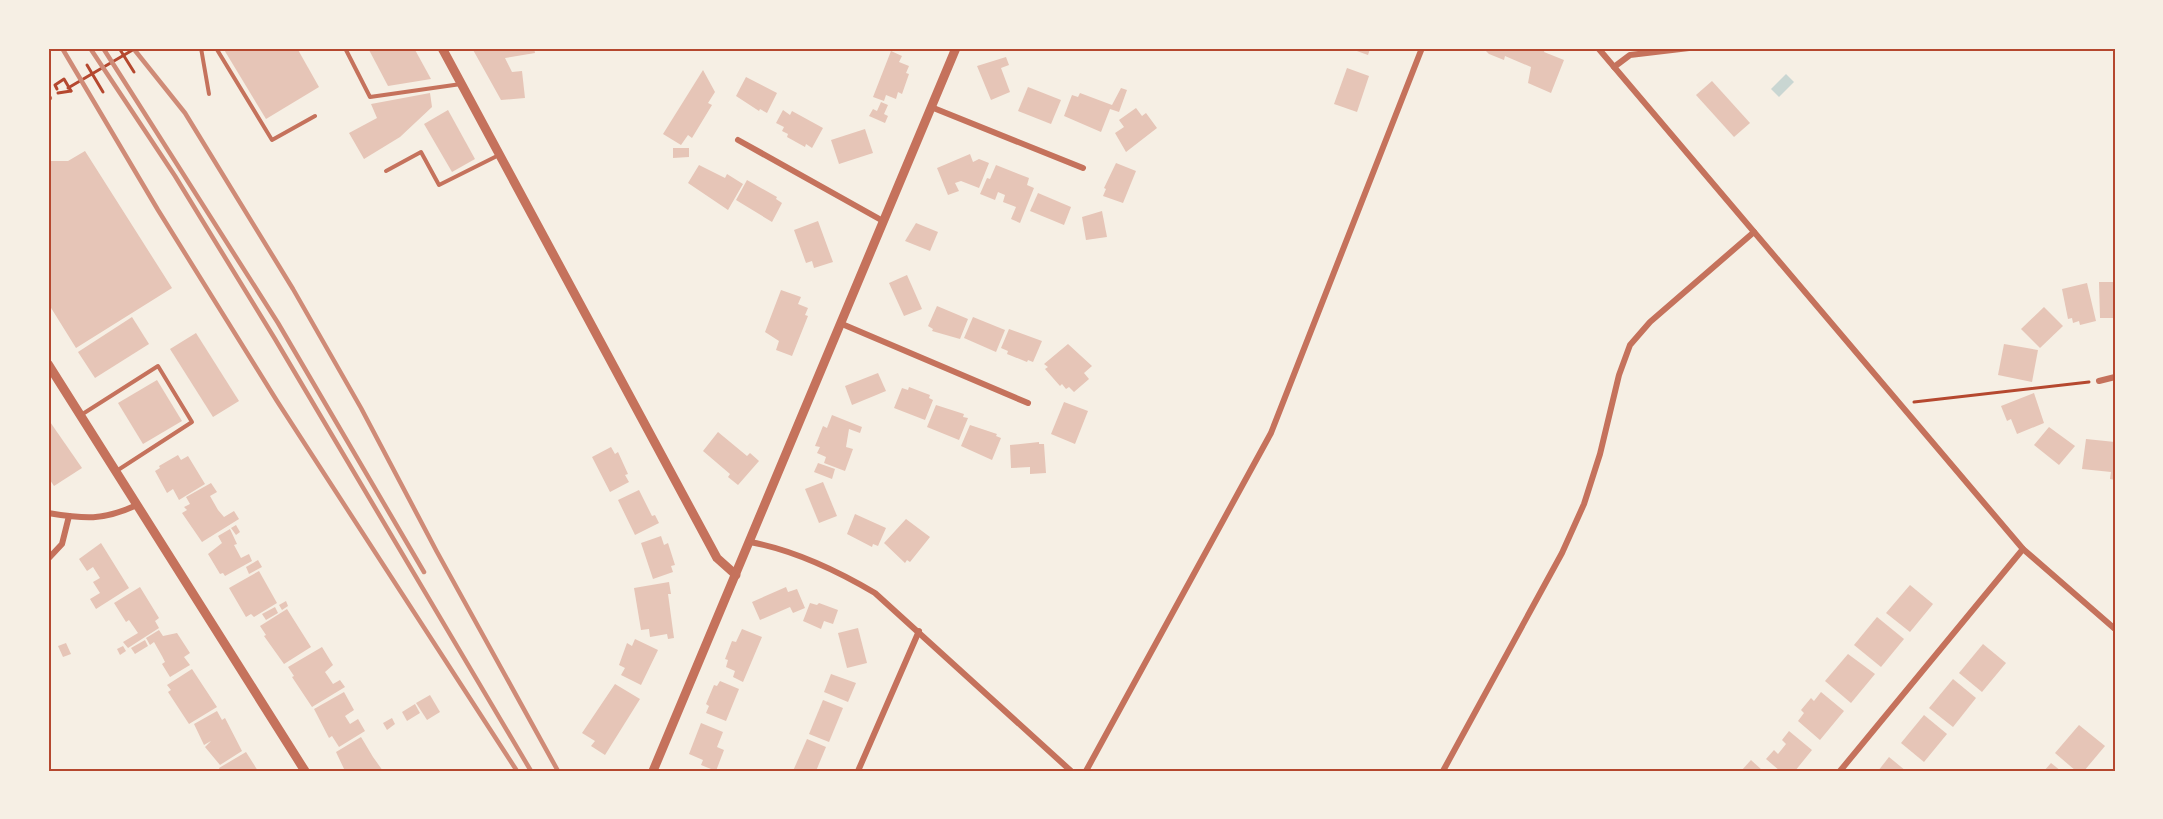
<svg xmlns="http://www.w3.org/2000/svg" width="2163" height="819" font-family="Barlow,sans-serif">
<rect width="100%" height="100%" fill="#f6efe4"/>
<!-- water -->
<path fill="#c9d6d2" d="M 1786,74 L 1794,82 L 1779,97 L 1771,89 Z"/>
<!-- building -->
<g fill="#e6c5b7">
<path d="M 223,48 L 297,48 L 319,87 L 266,119 Z"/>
<path d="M 368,48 L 414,48 L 431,79 L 388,86 Z"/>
<path d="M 472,48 L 534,48 L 535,53 L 505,58 L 512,72 L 522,71 L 525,98 L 501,100 Z"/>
<path d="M 1355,48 L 1379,48 L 1378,51 L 1370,49 L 1368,55 L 1354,50 Z"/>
<path d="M 1483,48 L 1542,48 L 1545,49 L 1544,52 L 1564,60 L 1551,93 L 1528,83 L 1531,67 L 1505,56 L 1504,60 L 1489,54 Z"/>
<path d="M 891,51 L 902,56 L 899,62 L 909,66 L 906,73 L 909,74 L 902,94 L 898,92 L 896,99 L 886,95 L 884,101 L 873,97 Z"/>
<path d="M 1006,57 L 1009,65 L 1001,68 L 1010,92 L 991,100 L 977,66 Z"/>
<path d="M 1347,68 L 1369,76 L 1357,112 L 1334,104 Z"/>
<path d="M 703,70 L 715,92 L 708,103 L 712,105 L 692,138 L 688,135 L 681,145 L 663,134 Z"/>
<path d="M 746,77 L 777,93 L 767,113 L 760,109 L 759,111 L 736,96 Z"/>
<path d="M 1712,81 L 1750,123 L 1734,137 L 1696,95 Z"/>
<path d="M 1028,87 L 1061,100 L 1051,124 L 1018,111 Z"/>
<path d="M 1121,88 L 1127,90 L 1119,112 L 1110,109 L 1101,132 L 1064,116 L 1072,95 L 1078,97 L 1080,93 L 1112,105 Z"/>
<path d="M 430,93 L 432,107 L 400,137 L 364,159 L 349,133 L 377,118 L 371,104 Z"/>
<path d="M 881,102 L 888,105 L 884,114 L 888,116 L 885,123 L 869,116 L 873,109 L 877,111 Z"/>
<path d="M 1136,108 L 1142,116 L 1146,113 L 1157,128 L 1126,152 L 1115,133 L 1124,127 L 1119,120 Z"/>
<path d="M 448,110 L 475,159 L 452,172 L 424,124 Z"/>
<path d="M 783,110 L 790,115 L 792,111 L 823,128 L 812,148 L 806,144 L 805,147 L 787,137 L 788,134 L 782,131 L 784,127 L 776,123 Z"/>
<path d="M 865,129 L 873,153 L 839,164 L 831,140 Z"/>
<path d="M 673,148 L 689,148 L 689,157 L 673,158 Z"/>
<path d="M 85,151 L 172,288 L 76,348 L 48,303 L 48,161 L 68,161 Z"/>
<path d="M 970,154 L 973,162 L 979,159 L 989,163 L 979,188 L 961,181 L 955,183 L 959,191 L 948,195 L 937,168 Z"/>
<path d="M 1116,163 L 1136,171 L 1123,203 L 1103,196 L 1106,189 L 1104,188 Z"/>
<path d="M 699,165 L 725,178 L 727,174 L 743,184 L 728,210 L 688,183 Z"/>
<path d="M 996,165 L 1029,178 L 1027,185 L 1034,188 L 1020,223 L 1011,219 L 1016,207 L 1003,202 L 1005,195 L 998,192 L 995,200 L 980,194 L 987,178 L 990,179 Z"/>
<path d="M 747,180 L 777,197 L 776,199 L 782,203 L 772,222 L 736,200 Z"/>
<path d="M 1038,193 L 1071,207 L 1064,225 L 1030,211 Z"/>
<path d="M 1102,211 L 1107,237 L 1086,240 L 1082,217 Z"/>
<path d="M 818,221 L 833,262 L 814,268 L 812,261 L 806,263 L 794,230 Z"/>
<path d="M 916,223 L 938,232 L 930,251 L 905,241 Z"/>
<path d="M 907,275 L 922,309 L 904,316 L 889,283 Z"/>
<path d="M 2099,282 L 2115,282 L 2115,318 L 2100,318 Z"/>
<path d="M 2087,283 L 2096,321 L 2080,325 L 2079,321 L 2073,323 L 2072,318 L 2068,319 L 2062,289 Z"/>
<path d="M 781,290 L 801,297 L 798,304 L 808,308 L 805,315 L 808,316 L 792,356 L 776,350 L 779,341 L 765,332 Z"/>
<path d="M 937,306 L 968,319 L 960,339 L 932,331 L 933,329 L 928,326 Z"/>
<path d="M 2044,307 L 2063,326 L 2040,348 L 2021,329 Z"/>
<path d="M 132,317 L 149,344 L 95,378 L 78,352 Z"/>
<path d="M 973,317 L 1005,330 L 996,352 L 964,338 Z"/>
<path d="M 1009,329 L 1042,341 L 1033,362 L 1028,360 L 1027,362 L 1007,354 L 1008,351 L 1001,348 Z"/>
<path d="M 196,333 L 239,401 L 213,417 L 170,349 Z"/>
<path d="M 1068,344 L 1092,366 L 1084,373 L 1089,379 L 1074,392 L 1069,387 L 1066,389 L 1062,384 L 1060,386 L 1045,369 L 1048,367 L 1044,364 Z"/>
<path d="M 2004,344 L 2038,350 L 2032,382 L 1998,375 Z"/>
<path d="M 878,373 L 886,391 L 852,405 L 845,386 Z"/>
<path d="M 157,380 L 182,421 L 143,444 L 118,403 Z"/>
<path d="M 909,387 L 930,395 L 929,398 L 933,400 L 925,420 L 894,408 L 902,388 L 908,390 Z"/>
<path d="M 2034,393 L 2044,423 L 2017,434 L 2011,419 L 2007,421 L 2001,406 Z"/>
<path d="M 1064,402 L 1088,411 L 1075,444 L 1051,434 Z"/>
<path d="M 936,405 L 964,414 L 963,417 L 968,418 L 959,440 L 927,427 Z"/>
<path d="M 832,415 L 862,427 L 860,433 L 849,429 L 846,447 L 853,449 L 845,471 L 824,463 L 826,457 L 817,453 L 820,447 L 815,446 L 823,426 L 827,428 Z"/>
<path d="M 48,419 L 82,468 L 54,486 L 48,477 Z"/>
<path d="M 970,425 L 997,434 L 996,436 L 1001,438 L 992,460 L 961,446 Z"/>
<path d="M 2049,427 L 2075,446 L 2059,465 L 2034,445 Z"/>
<path d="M 718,432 L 747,456 L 750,453 L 759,461 L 738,485 L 728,477 L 730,474 L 703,451 Z"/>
<path d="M 2086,439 L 2115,442 L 2115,480 L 2110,479 L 2111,472 L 2082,469 Z"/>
<path d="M 1039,442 L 1039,444 L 1044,444 L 1046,473 L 1030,474 L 1030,467 L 1011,468 L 1010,445 Z"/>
<path d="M 611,447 L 615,454 L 618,452 L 628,474 L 625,475 L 629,482 L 610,492 L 592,457 Z"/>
<path d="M 178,455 L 181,460 L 188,456 L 205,484 L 179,500 L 173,489 L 167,493 L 155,471 L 160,468 L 159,466 Z"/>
<path d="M 818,463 L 835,469 L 832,479 L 814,472 Z"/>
<path d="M 823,482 L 837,516 L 819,523 L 805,489 Z"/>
<path d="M 211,483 L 217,492 L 210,496 L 218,510 L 224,517 L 234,511 L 239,519 L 202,542 L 182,513 L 187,510 L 184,507 L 190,504 L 186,497 Z"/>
<path d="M 639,490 L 652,516 L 655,515 L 659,523 L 635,535 L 618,500 Z"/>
<path d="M 855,514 L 886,528 L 878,546 L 873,544 L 872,547 L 847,534 Z"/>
<path d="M 906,519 L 930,537 L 910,562 L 907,560 L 905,563 L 884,543 Z"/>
<path d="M 236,525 L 240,532 L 236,535 L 231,528 Z"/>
<path d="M 230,529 L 237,544 L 234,545 L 241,558 L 249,554 L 252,561 L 225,576 L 223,573 L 220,574 L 208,554 L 222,543 L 218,536 Z"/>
<path d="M 661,536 L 664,545 L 668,543 L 675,565 L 671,566 L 673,572 L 653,579 L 641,543 Z"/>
<path d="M 101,543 L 129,588 L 96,609 L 90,599 L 100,593 L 93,582 L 100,578 L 93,567 L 87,571 L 79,559 Z"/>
<path d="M 258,560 L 262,567 L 249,574 L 246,567 Z"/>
<path d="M 259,571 L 277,603 L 254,617 L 251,614 L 246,617 L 229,588 Z"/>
<path d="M 669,582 L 671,594 L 668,594 L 674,638 L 668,639 L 667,634 L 650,637 L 649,629 L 641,630 L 634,588 Z"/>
<path d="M 1910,585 L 1933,604 L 1910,632 L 1886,613 Z"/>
<path d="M 140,587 L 159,618 L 155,621 L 159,628 L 128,648 L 123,642 L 138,633 L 129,620 L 126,622 L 114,603 Z"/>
<path d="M 786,587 L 788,592 L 797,589 L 805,608 L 793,613 L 790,607 L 760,620 L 752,602 Z"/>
<path d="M 286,601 L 288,606 L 282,610 L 279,605 Z"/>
<path d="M 810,603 L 817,605 L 819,603 L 838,610 L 833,624 L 824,621 L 821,629 L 803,621 Z"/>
<path d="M 275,607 L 278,613 L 266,620 L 262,614 Z"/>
<path d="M 287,609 L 311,647 L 284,664 L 264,636 L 266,635 L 260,626 Z"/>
<path d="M 1877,617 L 1904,639 L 1881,667 L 1854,645 Z"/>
<path d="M 858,628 L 867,663 L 847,668 L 838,633 Z"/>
<path d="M 742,629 L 762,637 L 743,682 L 733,677 L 735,671 L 726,667 L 728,660 L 725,659 L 732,641 L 736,642 Z"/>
<path d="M 159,630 L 163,636 L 177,633 L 190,653 L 184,657 L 190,665 L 170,677 L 162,664 L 165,662 L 162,656 L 154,642 L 150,645 L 146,638 Z"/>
<path d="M 635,639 L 658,650 L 641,685 L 621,675 L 625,668 L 619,665 L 627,643 L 632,646 Z"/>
<path d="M 145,640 L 148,646 L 135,654 L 131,648 Z"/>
<path d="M 66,643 L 71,654 L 63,657 L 58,646 Z"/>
<path d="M 1983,644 L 2006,663 L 1982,692 L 1959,673 Z"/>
<path d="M 123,646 L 126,651 L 120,655 L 117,649 Z"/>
<path d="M 322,647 L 333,665 L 325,672 L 333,684 L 340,680 L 345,687 L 312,707 L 292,677 L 294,676 L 288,667 Z"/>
<path d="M 1848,654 L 1875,674 L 1851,703 L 1825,681 Z"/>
<path d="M 192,669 L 217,707 L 189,724 L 168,692 L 171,690 L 167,685 Z"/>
<path d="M 831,674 L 856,683 L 848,702 L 824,692 Z"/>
<path d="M 1953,679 L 1976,698 L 1953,727 L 1929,708 Z"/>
<path d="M 720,681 L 739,689 L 726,721 L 706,713 L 709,706 L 706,704 L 714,685 L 717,686 Z"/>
<path d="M 615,684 L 640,699 L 605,755 L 591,746 L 595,741 L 582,733 Z"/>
<path d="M 344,692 L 354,710 L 345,716 L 350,724 L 358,719 L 365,731 L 339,747 L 332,736 L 329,738 L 314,709 Z"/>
<path d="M 1821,692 L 1844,711 L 1820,740 L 1798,721 L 1804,713 L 1801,710 L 1811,698 L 1814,701 Z"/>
<path d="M 430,695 L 440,712 L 427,720 L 416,703 Z"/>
<path d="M 823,700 L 843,708 L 829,742 L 809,734 Z"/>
<path d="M 415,704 L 420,713 L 407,721 L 402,712 Z"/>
<path d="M 217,711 L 222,720 L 225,718 L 242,751 L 220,765 L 205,747 L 211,741 L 204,745 L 194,724 Z"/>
<path d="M 1924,715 L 1947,734 L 1924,762 L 1901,743 Z"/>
<path d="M 392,718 L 395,724 L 387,730 L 383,723 Z"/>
<path d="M 701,723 L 723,732 L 717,747 L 724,750 L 716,771 L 701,765 L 703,760 L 689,754 Z"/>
<path d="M 2079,725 L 2105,746 L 2084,771 L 2076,771 L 2055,753 Z"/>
<path d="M 1789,731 L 1812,750 L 1795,771 L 1780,771 L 1766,759 L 1774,750 L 1778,754 L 1786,744 L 1782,740 Z"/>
<path d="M 361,737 L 373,757 L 383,771 L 345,771 L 336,752 Z"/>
<path d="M 807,739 L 826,747 L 816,771 L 793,771 Z"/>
<path d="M 246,752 L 258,771 L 220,771 L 219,768 Z"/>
<path d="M 1889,757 L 1906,771 L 1878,771 Z"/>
<path d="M 1751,760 L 1763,771 L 1741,771 Z"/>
<path d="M 2051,763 L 2061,771 L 2044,771 Z"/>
</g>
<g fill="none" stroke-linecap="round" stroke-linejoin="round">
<!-- path -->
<g stroke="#b5482f" stroke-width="3">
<path d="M 119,48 L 134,72"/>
<path d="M 87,65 L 103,92"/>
<path d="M 68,88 L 136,48"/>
<path d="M 57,89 L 55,85 L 64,79 L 71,91"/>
<path d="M 58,93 L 71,91"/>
<path d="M 1914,402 L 2089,382"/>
</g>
<!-- service -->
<g stroke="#c5725c" stroke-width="4">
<path d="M 201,48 L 209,94"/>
<path d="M 216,48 L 272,140 L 315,116"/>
<path d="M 345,48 L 370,97 L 461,84"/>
<path d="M 386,171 L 421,152 L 439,185 L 499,155"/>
<path d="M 81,415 L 158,366 L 192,422 L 118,470"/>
</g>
<!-- minor -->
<g stroke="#c5725c" stroke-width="6">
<path d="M 1598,48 L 2023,549 L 2115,629"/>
<path d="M 1614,67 L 1630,55 L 1689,48"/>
<path d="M 48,99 L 49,98"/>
<path d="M 931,107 L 1083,168"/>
<path d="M 738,140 L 883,221"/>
<path d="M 842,324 L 1028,403"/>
<path d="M 2099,381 L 2115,377"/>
<path d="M 48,513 C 85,519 102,521 137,505"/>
<path d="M 750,542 C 794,550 836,570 875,593 L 1071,771"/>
<path d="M 48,559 L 62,544 L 69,516"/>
<path d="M 858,771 L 919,631"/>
<path d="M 1086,771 L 1271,433 L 1422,48"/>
<path d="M 1443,771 L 1562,553 L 1584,504 L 1600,454 L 1619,375 L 1630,345 L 1650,322 L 1754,232"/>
<path d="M 1840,771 L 2023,549"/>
</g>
<!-- tertiary -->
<g stroke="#c5725c" stroke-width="9">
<path d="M 442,48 L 717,558 L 736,575"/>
<path d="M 48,364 L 305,771"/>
<path d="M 653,771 L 956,48"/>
</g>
<!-- rail -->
<g stroke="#cf8b77" stroke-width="4.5">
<path d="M 62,48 L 158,210 L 277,401 L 517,771"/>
<path d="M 90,48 L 175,176 L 275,339 L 531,771"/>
<path d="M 103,48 L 278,323 L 424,572"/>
<path d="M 133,48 L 185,113 L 293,289 L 361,408 L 437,552 L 558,771"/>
</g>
</g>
<!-- border -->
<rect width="2163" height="819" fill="none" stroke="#f6efe4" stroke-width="99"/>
<rect x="50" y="50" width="2064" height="720" fill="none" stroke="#b5482f" stroke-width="2"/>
</svg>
